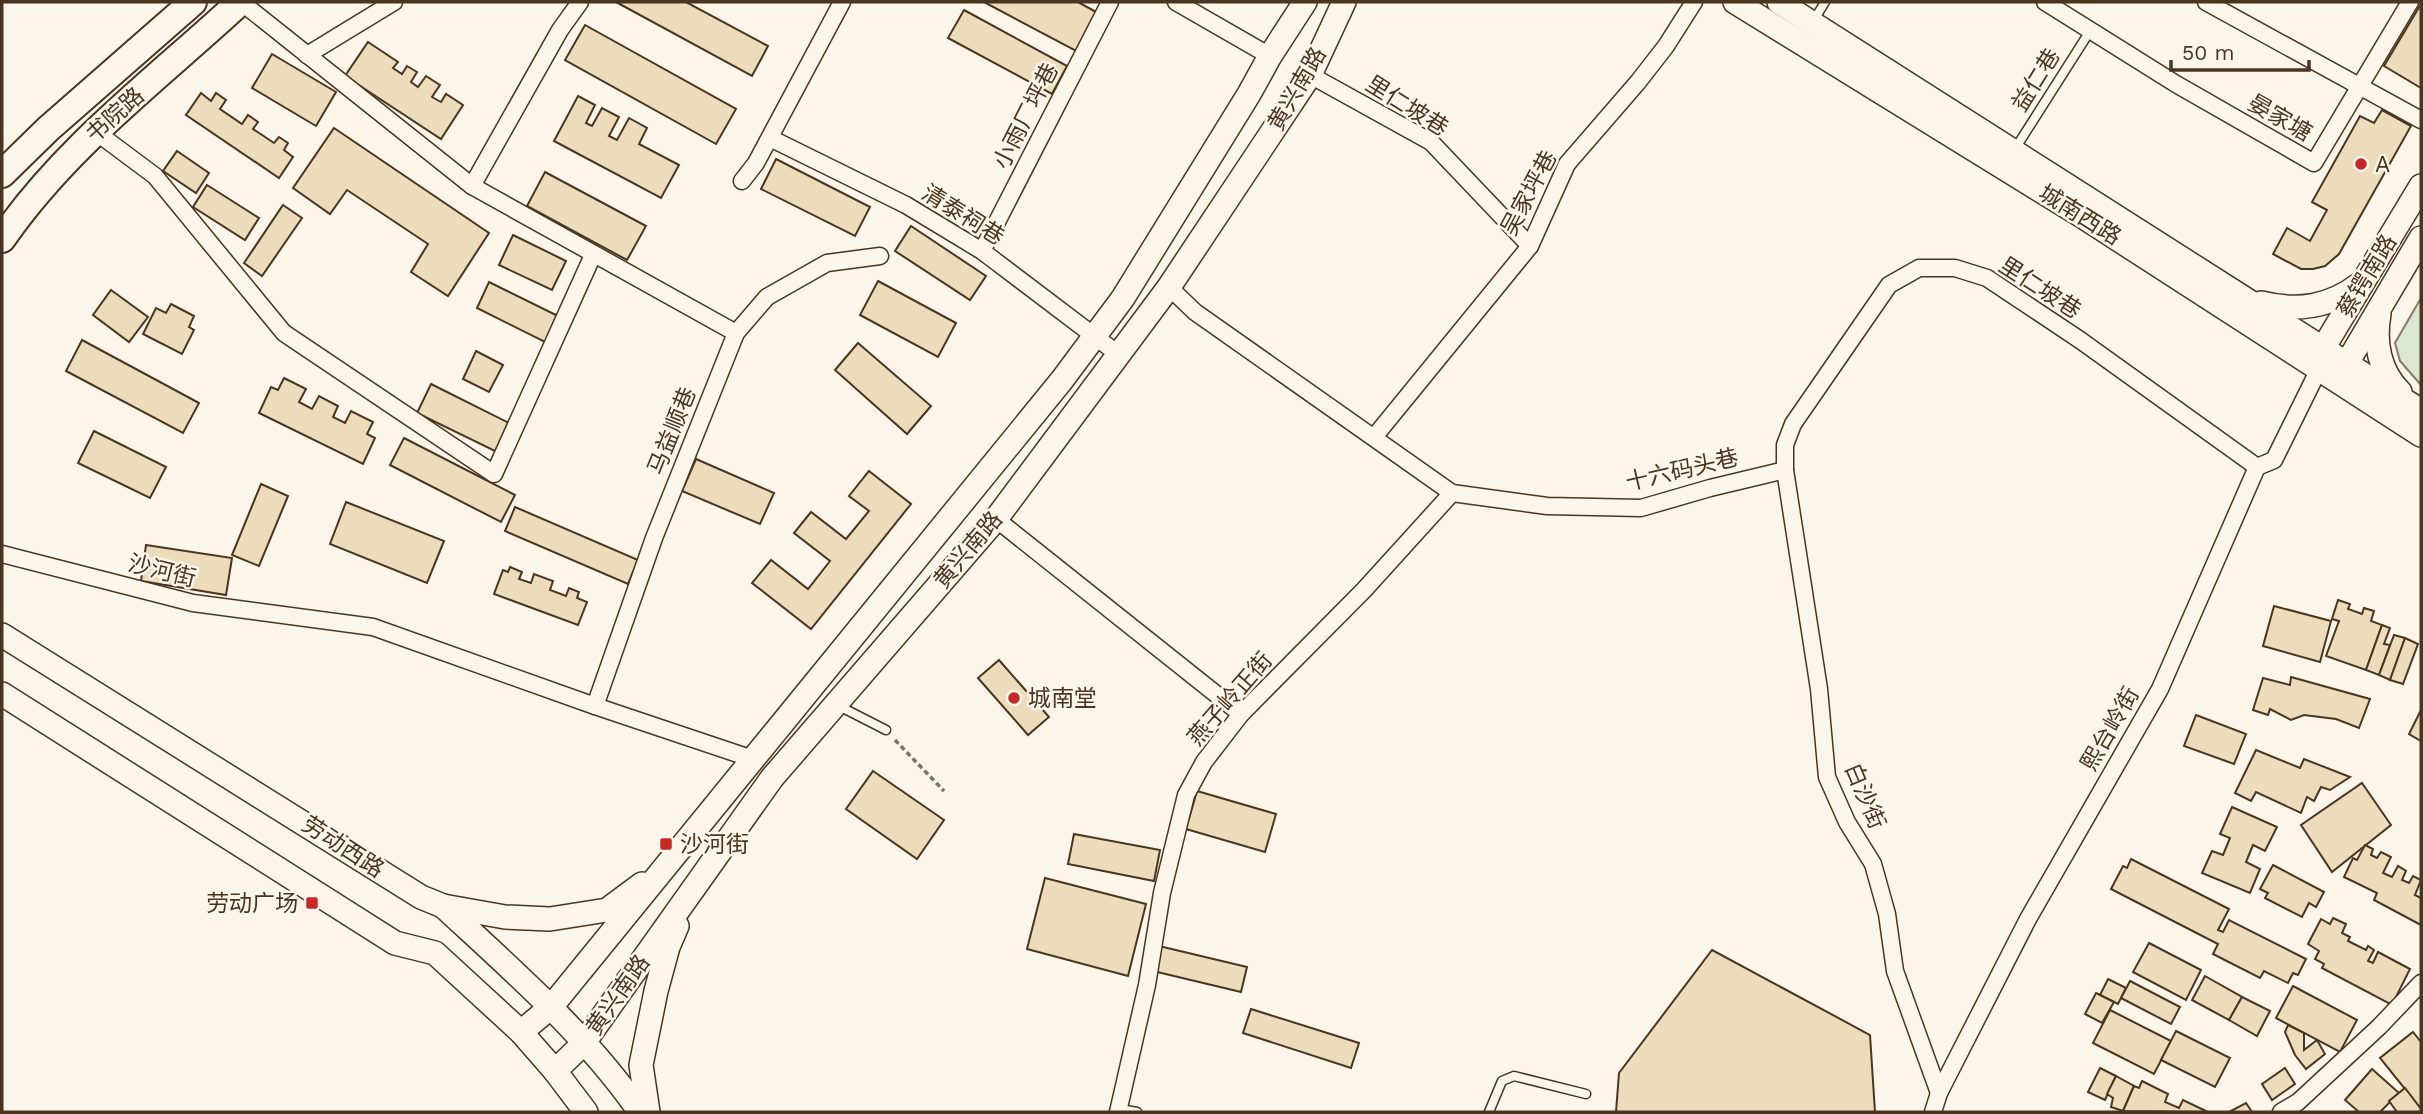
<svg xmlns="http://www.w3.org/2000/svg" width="2423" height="1114" font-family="'Work Sans','Noto Sans SC',sans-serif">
<rect width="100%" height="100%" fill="#fbf6e9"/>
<!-- green -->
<path fill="#dce7d0" stroke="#887966" stroke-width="2" d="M 2421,298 L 2421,385 L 2400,361 L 2395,343 Z"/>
<!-- building -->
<g fill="#ecdcbc" stroke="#4a3520" stroke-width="2">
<path d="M 616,2 L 686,2 L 768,46 L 752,76 Z"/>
<path d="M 984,2 L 1078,2 L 1098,13 L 1078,52 Z"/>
<path d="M 2421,4 L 2421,88 L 2384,66 Z"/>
<path d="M 964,10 L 1067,66 L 1052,94 L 948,38 Z"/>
<path d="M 585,25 L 736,109 L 716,144 L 565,60 Z"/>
<path d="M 368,42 L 398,62 L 393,68 L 402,74 L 407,66 L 417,72 L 411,82 L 418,87 L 426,76 L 440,85 L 432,97 L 441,102 L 446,94 L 463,105 L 441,139 L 345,76 Z"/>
<path d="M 272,54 L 336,92 L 316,126 L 252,88 Z"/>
<path d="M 201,93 L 211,101 L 216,93 L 226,100 L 220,109 L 242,124 L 248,115 L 258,122 L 253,129 L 274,143 L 279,137 L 288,143 L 284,150 L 293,157 L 279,178 L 186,115 Z"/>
<path d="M 578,96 L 595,105 L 586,123 L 592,126 L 602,108 L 619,117 L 609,136 L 617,140 L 629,118 L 647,128 L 639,144 L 679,165 L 661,198 L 554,141 Z"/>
<path d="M 2382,110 L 2411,126 L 2339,254 L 2325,266 L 2313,269 L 2301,269 L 2273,254 L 2287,228 L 2310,241 L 2327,210 L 2312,202 L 2360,116 L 2374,123 Z"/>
<path d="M 334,128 L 489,233 L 448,296 L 411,272 L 428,244 L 347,190 L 330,214 L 293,188 Z"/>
<path d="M 177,151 L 209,173 L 196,193 L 163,171 Z"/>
<path d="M 776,159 L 870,207 L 855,236 L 761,189 Z"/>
<path d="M 545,172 L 646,226 L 627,260 L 527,206 Z"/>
<path d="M 207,185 L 259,218 L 245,240 L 193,207 Z"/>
<path d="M 283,205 L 302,218 L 262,276 L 244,263 Z"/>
<path d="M 911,226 L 986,276 L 970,300 L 895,251 Z"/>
<path d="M 513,235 L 566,261 L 552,290 L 499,265 Z"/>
<path d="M 878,281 L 956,323 L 938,357 L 860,315 Z"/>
<path d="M 489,282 L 560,317 L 547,343 L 477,308 Z"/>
<path d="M 111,290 L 148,317 L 129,342 L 93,315 Z"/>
<path d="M 171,304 L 194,316 L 189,327 L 194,330 L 182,354 L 143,334 L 156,308 L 166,313 Z"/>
<path d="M 82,340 L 199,403 L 183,433 L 66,371 Z"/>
<path d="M 858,343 L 931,406 L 907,434 L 835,370 Z"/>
<path d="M 476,351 L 503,365 L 489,392 L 463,379 Z"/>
<path d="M 284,378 L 306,389 L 299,402 L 312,409 L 319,396 L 338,406 L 333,417 L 345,423 L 351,411 L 373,422 L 367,434 L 375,438 L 363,464 L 259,413 L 271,387 L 278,390 Z"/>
<path d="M 431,384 L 513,425 L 499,453 L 417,413 Z"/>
<path d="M 94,431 L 166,467 L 150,498 L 78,463 Z"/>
<path d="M 404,438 L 515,495 L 501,522 L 390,465 Z"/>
<path d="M 696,459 L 774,493 L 760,524 L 682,491 Z"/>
<path d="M 869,471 L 911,504 L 811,629 L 752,583 L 771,560 L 808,589 L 830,561 L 794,533 L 811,512 L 846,539 L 869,511 L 849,496 Z"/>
<path d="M 261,484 L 288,496 L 259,566 L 232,555 Z"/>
<path d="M 346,502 L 444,541 L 427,583 L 330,544 Z"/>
<path d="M 515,507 L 638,560 L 628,584 L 505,531 Z"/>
<path d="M 146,545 L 232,558 L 226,595 L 141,581 Z"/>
<path d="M 510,567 L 522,572 L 519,579 L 531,583 L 534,574 L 553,581 L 550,590 L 566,596 L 569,588 L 579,592 L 577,598 L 587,602 L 578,625 L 494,594 L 503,570 L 508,572 Z"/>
<path d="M 2338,600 L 2350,604 L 2348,609 L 2362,614 L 2364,608 L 2374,611 L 2371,621 L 2382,625 L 2366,670 L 2326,656 L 2339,621 L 2332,619 Z"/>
<path d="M 2274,606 L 2331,621 L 2320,662 L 2263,646 Z"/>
<path d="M 2382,625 L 2390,628 L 2384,644 L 2390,645 L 2379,675 L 2366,670 Z"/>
<path d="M 2394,635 L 2405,638 L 2390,680 L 2379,675 Z"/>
<path d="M 2405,638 L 2418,644 L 2403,684 L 2390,680 Z"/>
<path d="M 999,660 L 1049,717 L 1028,735 L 978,678 Z"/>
<path d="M 2291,677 L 2370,699 L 2359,728 L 2336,719 L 2304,715 L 2291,720 L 2270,709 L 2268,715 L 2253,710 L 2263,678 L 2290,685 Z"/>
<path d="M 2421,710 L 2421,741 L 2409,734 Z"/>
<path d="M 2196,715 L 2246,734 L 2234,764 L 2184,746 Z"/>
<path d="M 2256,750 L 2300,768 L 2304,759 L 2350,777 L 2330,790 L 2321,787 L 2314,801 L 2307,797 L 2301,813 L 2256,792 L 2251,801 L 2235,793 Z"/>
<path d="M 873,771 L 944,820 L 917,859 L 846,809 Z"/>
<path d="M 2362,783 L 2391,825 L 2332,872 L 2301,825 Z"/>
<path d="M 1197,791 L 1276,814 L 1265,852 L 1186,829 Z"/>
<path d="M 2232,807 L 2277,827 L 2265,851 L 2253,845 L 2246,862 L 2260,869 L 2250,893 L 2202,873 L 2212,851 L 2223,855 L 2230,838 L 2220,834 Z"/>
<path d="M 1074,834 L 1160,850 L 1154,881 L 1068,864 Z"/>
<path d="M 2365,845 L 2373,849 L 2371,855 L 2377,858 L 2381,852 L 2391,857 L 2383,873 L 2392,877 L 2398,866 L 2406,871 L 2402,880 L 2409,883 L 2413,876 L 2421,880 L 2415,895 L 2421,898 L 2421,925 L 2374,900 L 2377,893 L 2344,877 L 2353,858 L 2357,860 Z"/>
<path d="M 2131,859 L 2229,909 L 2218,930 L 2223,932 L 2229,920 L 2306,959 L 2298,975 L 2293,973 L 2288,983 L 2264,971 L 2260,978 L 2213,954 L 2218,944 L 2111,889 L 2123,866 L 2127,868 Z"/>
<path d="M 2273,865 L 2324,892 L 2316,907 L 2309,903 L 2302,917 L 2265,898 L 2268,893 L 2260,889 Z"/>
<path d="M 1045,878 L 1146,904 L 1128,976 L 1027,949 Z"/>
<path d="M 2333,918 L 2346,924 L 2342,933 L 2350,937 L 2348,941 L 2366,950 L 2368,946 L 2374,950 L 2368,961 L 2373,963 L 2378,952 L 2410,969 L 2392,1005 L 2322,968 L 2324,964 L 2315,959 L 2319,951 L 2308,944 L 2321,919 L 2330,924 Z"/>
<path d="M 2149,943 L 2201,970 L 2186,1000 L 2133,972 Z"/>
<path d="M 1159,946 L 1247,967 L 1241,992 L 1153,971 Z"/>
<path d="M 1712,950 L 1870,1035 L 1875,1112 L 1616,1112 L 1619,1073 Z"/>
<path d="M 2205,976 L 2242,997 L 2229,1020 L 2192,1000 Z"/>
<path d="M 2108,979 L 2126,988 L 2118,1004 L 2100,995 Z"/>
<path d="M 2130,981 L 2180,1007 L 2171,1024 L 2121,998 Z"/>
<path d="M 2293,986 L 2357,1020 L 2340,1052 L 2276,1018 Z"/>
<path d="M 2096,993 L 2114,1002 L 2102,1023 L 2085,1014 Z"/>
<path d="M 2242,997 L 2270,1011 L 2257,1036 L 2229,1020 Z"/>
<path d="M 1251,1009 L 1359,1043 L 1351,1068 L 1243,1033 Z"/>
<path d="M 2110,1010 L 2171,1041 L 2154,1074 L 2093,1043 Z"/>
<path d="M 2288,1025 L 2304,1033 L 2304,1050 L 2317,1040 L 2325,1054 L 2306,1069 L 2295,1055 L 2285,1032 Z"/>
<path d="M 2176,1031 L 2230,1058 L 2215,1087 L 2161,1060 Z"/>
<path d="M 2413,1032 L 2421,1042 L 2421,1109 L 2380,1058 Z"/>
<path d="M 2100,1068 L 2116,1076 L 2105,1100 L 2088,1092 Z"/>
<path d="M 2285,1068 L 2295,1084 L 2272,1100 L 2262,1084 Z"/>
<path d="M 2372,1069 L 2399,1093 L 2380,1112 L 2359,1112 L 2345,1100 Z"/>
<path d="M 2116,1076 L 2134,1086 L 2123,1111 L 2111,1107 L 2113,1098 L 2107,1094 Z"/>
<path d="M 2142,1081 L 2168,1094 L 2165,1102 L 2179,1108 L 2183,1100 L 2208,1112 L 2123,1111 L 2134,1086 L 2139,1088 Z"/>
<path d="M 2405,1088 L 2421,1109 L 2421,1112 L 2397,1112 L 2389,1101 Z"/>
<path d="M 2246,1103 L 2252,1112 L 2229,1112 Z"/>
</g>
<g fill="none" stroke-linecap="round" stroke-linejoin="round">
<defs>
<g id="service">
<path d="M 1814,20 L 1825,2"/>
<path d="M 2015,149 L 2090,31"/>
<path d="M 839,706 L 886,730"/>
<path d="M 1120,1109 L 1137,1112"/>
<path d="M 1489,1112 L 1502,1081 L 1514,1076 L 1586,1094"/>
</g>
<g id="minor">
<path d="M 241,2 L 472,186 L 736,333"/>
<path d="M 1176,2 L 1270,56"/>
<path d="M 2045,2 L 2176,84 L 2314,163 L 2410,2"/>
<path d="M 2206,2 L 2421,120"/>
<path d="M 307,55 L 394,2"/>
<path d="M 1310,75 L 1431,142 L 1530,246"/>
<path d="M 96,132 L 155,176 L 284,333 L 494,474 L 593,255"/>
<path d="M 770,138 L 906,205 L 982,251 L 1118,354"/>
<path d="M 742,181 L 756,163 L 842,2"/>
<path d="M 472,186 L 560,30 L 580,2"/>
<path d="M 982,251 L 1110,2"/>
<path d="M 1169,287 L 1195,312 L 1452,493 L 1547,506 L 1641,508 L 1710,488 L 1785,470"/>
<path d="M 1375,436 L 1530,246 L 1567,164 L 1638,82 L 1666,46 L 1694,2"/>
<path d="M 996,519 L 1241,714"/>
<path d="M 2,554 L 193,603 L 373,627 L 595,706 L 753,759"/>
<path d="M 595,706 L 654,538 L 736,333 L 767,297 L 827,263 L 880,256"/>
<path d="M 1939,1093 L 1895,971 L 1887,914 L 1873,864 L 1847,822 L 1827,777 L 1819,689 L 1785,470 L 1785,445 L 1793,424 L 1889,285 L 1919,268 L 1955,268 L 1987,278 L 2080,340 L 2257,467"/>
<path d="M 1118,1112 L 1147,985 L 1162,893 L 1186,795 L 1204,762 L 1241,714 L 1364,590 L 1452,493"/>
<path d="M 1933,1112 L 1939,1093 L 2028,919 L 2160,689 L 2257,467 L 2274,460 L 2319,369"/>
<path d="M 2281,1112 L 2298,1102 L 2379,1027 L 2421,983"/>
</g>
<g id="secondary">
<path d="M 1735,2 L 2082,216 L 2421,435"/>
<path d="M 1779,2 L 2421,411"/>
<path d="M 2261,303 C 2298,312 2330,307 2360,284"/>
<path d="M 2379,314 C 2374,342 2379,371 2400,392"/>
<path d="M 2316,360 L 2421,186"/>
<path d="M 2340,375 L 2421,238"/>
<path d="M 2,635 L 421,897 L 443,906 C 512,970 586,1034 640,1112"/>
<path d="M 2,694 L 395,943 L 435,953 L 521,1032 L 555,1071 L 586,1112"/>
<path d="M 443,906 L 505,917 L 550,919 L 607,910 L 642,884"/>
<path d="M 521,1032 L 551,1007 L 1062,380 L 1123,298 L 1249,94 L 1270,56 L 1305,2"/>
<path d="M 555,1071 L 583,1044 L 772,778 L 996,519 L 1169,287 L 1310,75 L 1344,2"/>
<path d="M 648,1112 L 641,1065 L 656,991 L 668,947 L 677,926"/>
</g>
<g id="primary">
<path d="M 2,174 L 48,129 L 193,2"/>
<path d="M 2,239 C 66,146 158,78 240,2"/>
</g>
</defs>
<!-- service casing -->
<use href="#service" stroke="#4a3520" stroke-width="11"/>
<!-- minor casing -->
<use href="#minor" stroke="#4a3520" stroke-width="19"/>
<!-- secondary casing -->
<use href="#secondary" stroke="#4a3520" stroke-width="26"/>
<!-- primary casing -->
<use href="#primary" stroke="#4a3520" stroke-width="30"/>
<!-- path -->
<path stroke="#7f6f5c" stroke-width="3.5" stroke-dasharray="5 3.5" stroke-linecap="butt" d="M 895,740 L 944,791"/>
<!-- service -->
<use href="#service" stroke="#fbf6e9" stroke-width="8"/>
<!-- minor -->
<use href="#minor" stroke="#fbf6e9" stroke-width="16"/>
<!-- secondary -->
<use href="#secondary" stroke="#fbf6e9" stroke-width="23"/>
<!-- primary -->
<use href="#primary" stroke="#fbf6e9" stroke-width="26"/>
</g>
<!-- markers -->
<g fill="#c62828" stroke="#fbf6e9" stroke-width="2.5">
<circle cx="2361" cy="164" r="7"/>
<circle cx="1014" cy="698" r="7"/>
<rect x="659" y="837" width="14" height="14" rx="3.5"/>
<rect x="305" y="896" width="14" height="14" rx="3.5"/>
</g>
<g text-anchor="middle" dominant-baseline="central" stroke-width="5" stroke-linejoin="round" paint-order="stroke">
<!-- street labels -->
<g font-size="23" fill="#4a3520" stroke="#fbf6e9">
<text transform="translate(2036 80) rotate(-58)">益仁巷</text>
<text transform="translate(1297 89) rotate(-60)">黄兴南路</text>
<text transform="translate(1407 106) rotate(32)">里仁坡巷</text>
<text transform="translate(115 115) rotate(-42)">书院路</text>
<text transform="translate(1026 116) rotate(-63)">小雨厂坪巷</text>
<text transform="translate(2280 118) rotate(30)">晏家塘</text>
<text transform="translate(1529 193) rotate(-62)">吴家坪巷</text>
<text transform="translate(963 215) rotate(32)">清泰祠巷</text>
<text transform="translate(2080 215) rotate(32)">城南西路</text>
<text transform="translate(2367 276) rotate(-59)">蔡锷南路</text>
<text transform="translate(2040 288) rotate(33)">里仁坡巷</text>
<text transform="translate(672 431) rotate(-68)">马益顺巷</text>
<text transform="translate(1682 470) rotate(-13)">十六码头巷</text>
<text transform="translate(968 550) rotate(-50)">黄兴南路</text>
<text transform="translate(162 571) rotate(14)">沙河街</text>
<text transform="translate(1230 699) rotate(-49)">燕子岭正街</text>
<text transform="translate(2110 729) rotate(-60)">熙台岭街</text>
<text transform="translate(1865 796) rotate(67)">白沙街</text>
<text transform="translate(343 847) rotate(33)">劳动西路</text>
<text transform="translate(618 995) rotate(-55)">黄兴南路</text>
</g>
<!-- poi labels -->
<g font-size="23" fill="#4a3520" stroke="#fbf6e9" text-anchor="start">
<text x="2375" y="164">A</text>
<text x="1028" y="698">城南堂</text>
<text x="680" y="844">沙河街</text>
<text x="298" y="903" text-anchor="end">劳动广场</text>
</g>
</g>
<!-- border -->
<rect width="2423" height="1114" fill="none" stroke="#4a3520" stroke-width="7"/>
<!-- scale -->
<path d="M2171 60v10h138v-10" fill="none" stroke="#4a3520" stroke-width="3.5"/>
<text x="2182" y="60" font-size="21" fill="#4a3520" stroke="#fbf6e9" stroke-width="5" paint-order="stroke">50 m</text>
</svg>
